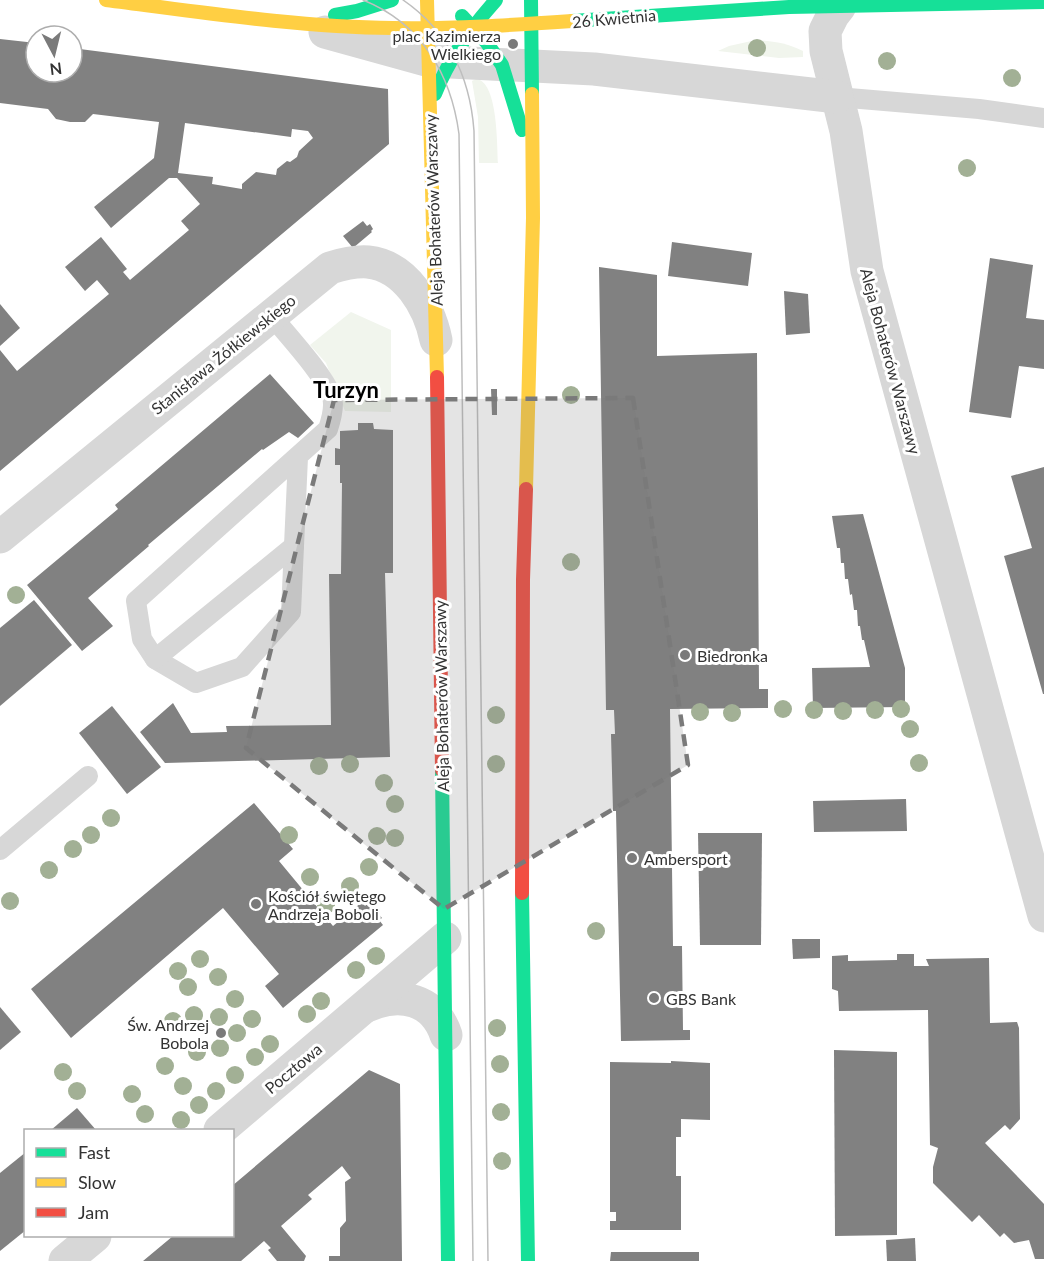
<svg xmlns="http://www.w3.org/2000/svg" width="1044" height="1261" font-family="Lato,sans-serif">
<rect width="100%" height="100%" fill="#fff"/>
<!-- green -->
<g fill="#f1f5ed">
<path d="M 756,40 C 773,41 788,43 803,51 L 803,57 L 779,58 L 718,51 L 729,46 Z"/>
<path d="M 476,79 C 498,81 497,145 498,163 L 479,163 L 478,117 L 472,81 Z"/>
<path d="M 351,312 L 391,330 L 391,412 L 345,411 L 326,363 L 310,345 Z"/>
</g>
<!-- building -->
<g fill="#818181" fill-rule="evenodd">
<path d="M 0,39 L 36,43 L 36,72 L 72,72 L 72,48 L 388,89 L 389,144 L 0,471 L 0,350 L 17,371 L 109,294 L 97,280 L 85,291 L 65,267 L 101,237 L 127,269 L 123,272 L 130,280 L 189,230 L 181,221 L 200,204 L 177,178 L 169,178 L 111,228 L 94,207 L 154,158 L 159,122 L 93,114 L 85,122 L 70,122 L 56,119 L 48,109 L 0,103 ZM 185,123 L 291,137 L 292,129 L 308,131 L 313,138 L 299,151 L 297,157 L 290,162 L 287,161 L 277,169 L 276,175 L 256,172 L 242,184 L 242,189 L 212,184 L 213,177 L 178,173 Z"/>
<path d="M 363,221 L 367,226 L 370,224 L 373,229 L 371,231 L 372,232 L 353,248 L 343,236 Z"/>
<path d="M 672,242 L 752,253 L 748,286 L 668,276 Z"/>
<path d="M 990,258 L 1033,265 L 1026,318 L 1044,320 L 1044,369 L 1019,366 L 1011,418 L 969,412 Z"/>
<path d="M 599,267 L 657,275 L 657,356 L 757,353 L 759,689 L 768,689 L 768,708 L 670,709 L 673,946 L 682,946 L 683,1030 L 690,1030 L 690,1040 L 621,1041 L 616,811 L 613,811 L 611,734 L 615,734 L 614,710 L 606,710 Z"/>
<path d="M 784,291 L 808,294 L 810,333 L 786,335 Z"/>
<path d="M 0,304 L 20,328 L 0,346 Z"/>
<path d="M 270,374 L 314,423 L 298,438 L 289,432 L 263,450 L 262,449 L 148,545 L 149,546 L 88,598 L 113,626 L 82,651 L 27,585 L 118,509 L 115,505 Z"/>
<path d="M 491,389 L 497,389 L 497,415 L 492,415 Z"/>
<path d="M 358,423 L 373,423 L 374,429 L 393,430 L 393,573 L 385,573 L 390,757 L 165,763 L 140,732 L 173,703 L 191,733 L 227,732 L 226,726 L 331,725 L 329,574 L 341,574 L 342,483 L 340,483 L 340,465 L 335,465 L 335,448 L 340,449 L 340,431 L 358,430 Z"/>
<path d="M 1044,467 L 1044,694 L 1043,694 L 1004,556 L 1032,548 L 1011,476 Z"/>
<path d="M 863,514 L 905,668 L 905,707 L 813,708 L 812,668 L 870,667 L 864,640 L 862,640 L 860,626 L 858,626 L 857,610 L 854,610 L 852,594 L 850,595 L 848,579 L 845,579 L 844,563 L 841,563 L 840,548 L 837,548 L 832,516 Z"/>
<path d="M 34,600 L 72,645 L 0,706 L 0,628 Z"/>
<path d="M 112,706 L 161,767 L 127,794 L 79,733 Z"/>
<path d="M 906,799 L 907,831 L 814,832 L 813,801 Z"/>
<path d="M 254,803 L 293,849 L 279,861 L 333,926 L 362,902 L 365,906 L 369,902 L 382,918 L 379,920 L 383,925 L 283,1008 L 265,986 L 279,974 L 223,908 L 71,1038 L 31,989 Z"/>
<path d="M 698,833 L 762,833 L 761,945 L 700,945 Z"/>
<path d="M 792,939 L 820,939 L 820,958 L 793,959 Z"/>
<path d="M 897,954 L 914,954 L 914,966 L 929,966 L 926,959 L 989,958 L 990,1023 L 1017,1022 L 1019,1028 L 1020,1119 L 1010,1130 L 1005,1125 L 985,1143 L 1044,1204 L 1044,1259 L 1035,1259 L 1029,1240 L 1014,1243 L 1004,1233 L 1000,1237 L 979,1215 L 972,1222 L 933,1183 L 933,1167 L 938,1148 L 930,1145 L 928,1010 L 839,1011 L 838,991 L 832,989 L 832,956 L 848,955 L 848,961 L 897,960 Z"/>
<path d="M 0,1007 L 21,1032 L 0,1050 Z"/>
<path d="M 834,1050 L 897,1052 L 897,1235 L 835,1236 Z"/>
<path d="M 671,1061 L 710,1063 L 710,1120 L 681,1119 L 681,1137 L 676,1137 L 676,1176 L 681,1176 L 681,1230 L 610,1230 L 610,1221 L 616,1221 L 616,1212 L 610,1212 L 610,1062 L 671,1063 Z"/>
<path d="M 369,1070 L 400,1084 L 402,1261 L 329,1261 L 329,1256 L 340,1256 L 340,1228 L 346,1221 L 345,1182 L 351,1178 L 342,1166 L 308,1195 L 312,1199 L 281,1226 L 306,1256 L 304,1261 L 277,1261 L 268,1250 L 271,1248 L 264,1241 L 241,1261 L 143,1261 L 173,1236 L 232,1236 L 232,1186 Z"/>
<path d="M 77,1108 L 96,1130 L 51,1130 Z"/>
<path d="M 26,1152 L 26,1230 L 0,1251 L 0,1173 Z"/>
<path d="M 915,1238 L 916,1261 L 887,1261 L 886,1240 Z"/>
<path d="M 611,1252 L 699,1252 L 699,1261 L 610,1261 Z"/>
</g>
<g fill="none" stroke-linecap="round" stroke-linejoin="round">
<!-- lane -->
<g stroke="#d7d7d7" stroke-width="20">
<path d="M 837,97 L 979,109 L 1044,118"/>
<path d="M 271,315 C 288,336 323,373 332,397 C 335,407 331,420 328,429 L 136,601 L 142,639 L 155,659 L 196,683 L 242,667 L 291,612 L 298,457"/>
<path d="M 155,659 L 294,546"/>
<path d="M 0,850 L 88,776"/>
</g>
<!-- street -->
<g stroke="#d7d7d7" stroke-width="33">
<path d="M 840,6 L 833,15 L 825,31 L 826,51 L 846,131 L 867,271 L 1044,916"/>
<path d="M 325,32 L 430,61 L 594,69 L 837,97"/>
<path d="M 0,537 L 330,268 C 343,264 355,261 368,262 C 406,266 429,306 436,340"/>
<path d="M 367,1006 C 400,991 434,999 446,1035"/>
<path d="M 220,1130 L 445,938"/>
<path d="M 65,1261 L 95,1236"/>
</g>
<!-- fast -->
<g stroke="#16e098" stroke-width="14">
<path d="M 531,0 L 532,94"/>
<path d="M 335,15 L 357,11 L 392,0"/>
<path d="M 462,16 L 487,43 L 502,65 L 522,130"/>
<path d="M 572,21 L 789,7 L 1044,2"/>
<path d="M 435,94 C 449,58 470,29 496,0"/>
<path d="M 442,770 L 448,1261"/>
<path d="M 522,893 L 528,1261"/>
</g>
<!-- slow -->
<g stroke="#ffcf43" stroke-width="14">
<path d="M 106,0 C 201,12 297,27 393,28 C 453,29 513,25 572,21"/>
<path d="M 427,0 L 437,377"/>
<path d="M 526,489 L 533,218 L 532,94"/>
</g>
<!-- jam -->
<g stroke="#f24e42" stroke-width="14">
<path d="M 437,377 L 442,770"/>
<path d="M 522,893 L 523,580 L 526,489"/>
</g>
<!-- tram -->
<g stroke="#bebebe" stroke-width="1.5">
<path d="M 363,0 C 421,23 451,74 459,134 L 473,1261"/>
<path d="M 403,0 C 448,31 470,77 474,131 L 488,1261"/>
</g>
</g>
<!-- trees -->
<g fill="#a2b095">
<circle cx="757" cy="48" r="9"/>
<circle cx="887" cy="61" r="9"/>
<circle cx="1012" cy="78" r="9"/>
<circle cx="967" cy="168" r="9"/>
<circle cx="571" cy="395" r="9"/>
<circle cx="571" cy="562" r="9"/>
<circle cx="16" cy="595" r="9"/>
<circle cx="783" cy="709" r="9"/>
<circle cx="901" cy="709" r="9"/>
<circle cx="814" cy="710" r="9"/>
<circle cx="875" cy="710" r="9"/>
<circle cx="843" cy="711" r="9"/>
<circle cx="700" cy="712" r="9"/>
<circle cx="732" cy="713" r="9"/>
<circle cx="496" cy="715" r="9"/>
<circle cx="910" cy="729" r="9"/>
<circle cx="919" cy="763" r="9"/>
<circle cx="350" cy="764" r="9"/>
<circle cx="496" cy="764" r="9"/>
<circle cx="319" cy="766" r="9"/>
<circle cx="384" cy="783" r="9"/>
<circle cx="395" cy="804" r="9"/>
<circle cx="111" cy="818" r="9"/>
<circle cx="91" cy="835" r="9"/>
<circle cx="289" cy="835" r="9"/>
<circle cx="377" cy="836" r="9"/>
<circle cx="395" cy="838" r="9"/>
<circle cx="73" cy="849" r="9"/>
<circle cx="369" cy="867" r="9"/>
<circle cx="49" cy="870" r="9"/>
<circle cx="310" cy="877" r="9"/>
<circle cx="350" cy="886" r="9"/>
<circle cx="10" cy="901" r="9"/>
<circle cx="326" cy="905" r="9"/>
<circle cx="596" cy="931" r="9"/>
<circle cx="376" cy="956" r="9"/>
<circle cx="200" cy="959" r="9"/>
<circle cx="356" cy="970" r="9"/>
<circle cx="178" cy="971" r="9"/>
<circle cx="218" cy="977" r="9"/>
<circle cx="188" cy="987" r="9"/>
<circle cx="235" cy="999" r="9"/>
<circle cx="321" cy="1001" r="9"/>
<circle cx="307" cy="1014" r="9"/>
<circle cx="194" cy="1015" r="9"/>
<circle cx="219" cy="1017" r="9"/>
<circle cx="252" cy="1019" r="9"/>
<circle cx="173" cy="1021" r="9"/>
<circle cx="497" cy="1028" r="9"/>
<circle cx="237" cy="1033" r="9"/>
<circle cx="270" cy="1044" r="9"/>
<circle cx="220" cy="1048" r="9"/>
<circle cx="197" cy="1052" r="9"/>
<circle cx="255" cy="1057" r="9"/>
<circle cx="500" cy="1064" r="9"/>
<circle cx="165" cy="1066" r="9"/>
<circle cx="63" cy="1072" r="9"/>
<circle cx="235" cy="1075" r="9"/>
<circle cx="183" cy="1086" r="9"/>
<circle cx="77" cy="1091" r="9"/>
<circle cx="216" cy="1091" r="9"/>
<circle cx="132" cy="1094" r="9"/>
<circle cx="199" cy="1105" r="9"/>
<circle cx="501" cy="1112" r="9"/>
<circle cx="145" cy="1114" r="9"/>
<circle cx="181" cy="1120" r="9"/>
<circle cx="502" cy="1161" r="9"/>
</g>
<!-- marked area -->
<path fill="#7a7a7a" fill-opacity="0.2" stroke="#7a7a7a" stroke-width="4.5" stroke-dasharray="12 8" stroke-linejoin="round" d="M 633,398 L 688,765 L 444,909 L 246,748 L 334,400 Z"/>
<!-- markers -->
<g fill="#7a7a7a" stroke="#fff" stroke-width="2">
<circle cx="513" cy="44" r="6"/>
<circle cx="685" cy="655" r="6"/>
<circle cx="632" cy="858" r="6"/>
<circle cx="256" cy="904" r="6"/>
<circle cx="654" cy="998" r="6"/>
<circle cx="221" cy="1033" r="6"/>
</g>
<g text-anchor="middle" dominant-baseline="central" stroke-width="6" stroke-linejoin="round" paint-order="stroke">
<!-- street labels -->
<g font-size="16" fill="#333" stroke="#fff">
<text transform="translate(614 18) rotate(-5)">26 Kwietnia</text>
<text transform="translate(433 210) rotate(-92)">Aleja Bohaterów Warszawy</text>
<text transform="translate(223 354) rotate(-39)">Stanisława Żółkiewskiego</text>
<text transform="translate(891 361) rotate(75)">Aleja Bohaterów Warszawy</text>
<text transform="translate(441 696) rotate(-91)">Aleja Bohaterów Warszawy</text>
<text transform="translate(293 1068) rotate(-40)">Pocztowa</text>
</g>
<!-- poi labels -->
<g font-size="16" fill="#333" stroke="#fff" text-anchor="start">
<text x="501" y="35" text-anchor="end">plac Kazimierza<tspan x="501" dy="18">Wielkiego</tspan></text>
<text x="697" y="655">Biedronka</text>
<text x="644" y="858">Ambersport</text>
<text x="268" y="895">Kościół świętego<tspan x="268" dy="18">Andrzeja Boboli</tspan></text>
<text x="666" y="998">GBS Bank</text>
<text x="209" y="1024" text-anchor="end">Św. Andrzej<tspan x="209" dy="18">Bobola</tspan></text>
</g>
<!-- district labels -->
<g font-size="22" font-weight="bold" fill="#000" stroke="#fff">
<text x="346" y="389">Turzyn</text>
</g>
</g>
<!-- legend -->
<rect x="24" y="1129" width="210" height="108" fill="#ffffff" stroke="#adadad" stroke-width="1.5"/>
<rect x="36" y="1148" width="30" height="9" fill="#16e098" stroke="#adadad" stroke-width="1.5"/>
<text x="78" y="1159" font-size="18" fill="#333333">Fast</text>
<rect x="36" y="1178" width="30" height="9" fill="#ffcf43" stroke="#adadad" stroke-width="1.5"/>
<text x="78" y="1189" font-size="18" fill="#333333">Slow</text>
<rect x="36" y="1208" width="30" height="9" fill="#f24e42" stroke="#adadad" stroke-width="1.5"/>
<text x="78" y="1219" font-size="18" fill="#333333">Jam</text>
<!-- north arrow -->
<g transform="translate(54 54) rotate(173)"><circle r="28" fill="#ffffff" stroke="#adadad" stroke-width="1.5"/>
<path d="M0-4.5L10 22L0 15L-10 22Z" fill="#7a7a7a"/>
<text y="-9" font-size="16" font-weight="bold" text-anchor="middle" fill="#333333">N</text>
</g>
</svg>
